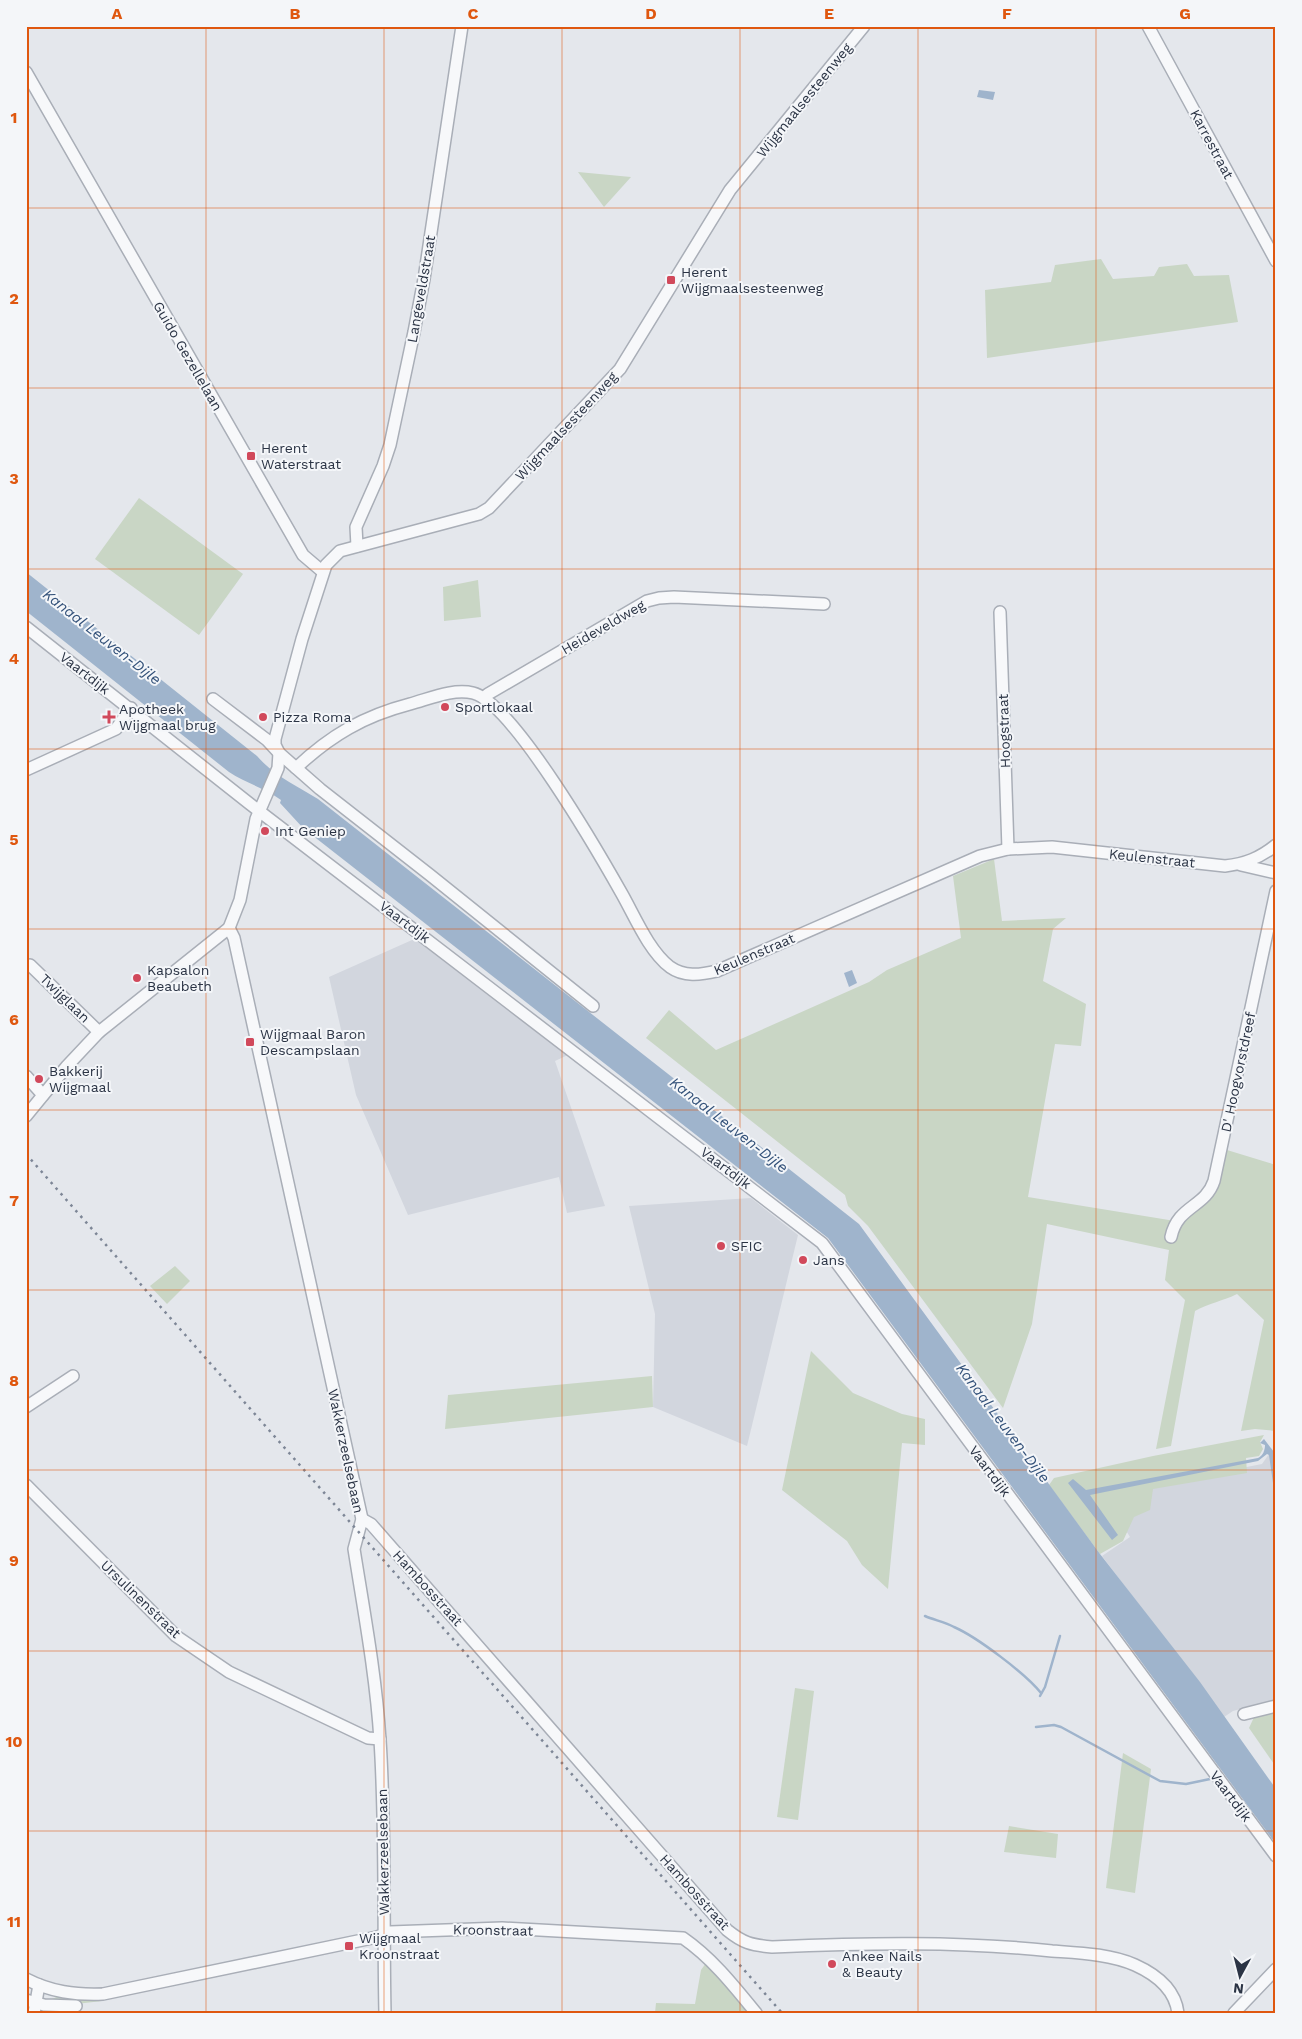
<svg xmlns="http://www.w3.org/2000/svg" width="1302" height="2039" font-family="'Work Sans',sans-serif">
<rect width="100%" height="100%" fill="#e4e7ec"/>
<!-- built -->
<g fill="#d2d6de">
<path d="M 421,936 L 570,1054 L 555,1061 L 605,1206 L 567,1213 L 559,1177 L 408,1215 L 356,1095 L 329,977 Z"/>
<path d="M 751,1198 L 798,1235 L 747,1446 L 653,1407 L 655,1314 L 629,1206 Z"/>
<path d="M 1269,1454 L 1276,1454 L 1276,1700 L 1233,1711 L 1224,1717 L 1102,1556 L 1130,1537 L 1104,1495 L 1262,1464 Z"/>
</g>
<!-- green -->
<g fill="#c9d6c5">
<path d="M 578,172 L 631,177 L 604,207 Z"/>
<path d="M 1101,259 L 1113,279 L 1154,276 L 1159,267 L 1187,264 L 1194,276 L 1229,275 L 1238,322 L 987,358 L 985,290 L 1051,282 L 1055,265 Z"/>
<path d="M 139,498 L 243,574 L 199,635 L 95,559 Z"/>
<path d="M 478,580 L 481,617 L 444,621 L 443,587 Z"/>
<path d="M 994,859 L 1002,921 L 1066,918 L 1053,929 L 1043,981 L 1086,1004 L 1081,1046 L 1055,1044 L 1028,1197 L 1175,1221 L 1201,1195 L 1215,1193 L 1227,1150 L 1276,1165 L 1276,1431 L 1255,1429 L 1241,1431 L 1264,1320 L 1237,1294 C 1223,1301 1209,1303 1195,1311 L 1171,1446 L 1156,1449 L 1185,1300 L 1165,1280 L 1169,1250 L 1047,1224 L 1032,1324 L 1003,1408 L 868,1226 L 848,1206 L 845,1195 L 646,1038 L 669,1010 L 716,1050 L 869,982 L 887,970 L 961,938 L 953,876 Z"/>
<path d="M 175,1266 L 190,1281 L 167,1304 L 150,1286 Z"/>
<path d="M 811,1351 L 853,1393 L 902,1414 L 925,1419 L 925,1445 L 902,1443 L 888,1589 L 862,1565 L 847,1541 L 782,1490 Z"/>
<path d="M 652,1376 L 653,1407 L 445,1429 L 448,1395 Z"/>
<path d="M 1264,1435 L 1260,1442 L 1263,1449 L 1259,1456 L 1246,1458 L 1247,1473 L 1153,1489 L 1150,1510 L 1134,1517 L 1123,1541 L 1100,1554 L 1049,1485 L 1054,1478 L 1153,1456 Z"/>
<path d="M 795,1688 L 814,1691 L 798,1820 L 777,1817 Z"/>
<path d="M 1276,1710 L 1276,1767 L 1249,1728 L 1255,1715 Z"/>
<path d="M 1123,1753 L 1151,1769 L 1135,1893 L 1106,1888 Z"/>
<path d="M 1009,1826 L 1058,1834 L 1056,1858 L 1004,1852 Z"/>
<path d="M 706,1963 L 751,2013 L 655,2013 L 656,2003 L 695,2004 L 701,1970 Z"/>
<path d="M 59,1996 L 102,1998 L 102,2001 L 76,2004 L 47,2001 Z"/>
</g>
<!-- water -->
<g fill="#9fb4cc">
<path d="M 979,90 L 995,92 L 993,100 L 977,97 Z"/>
<path d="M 26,572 L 257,756 C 273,775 297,786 318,799 L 859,1224 L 1100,1554 L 1200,1682 L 1276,1789 L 1276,1844 L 828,1238 L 303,828 L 280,803 L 281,800 C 265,788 245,783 229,772 L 26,611 Z"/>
<path d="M 852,970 L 857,983 L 849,987 L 844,973 Z"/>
<path d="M 1264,1439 L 1274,1452 L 1276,1486 L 1273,1483 L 1269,1455 L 1267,1454 L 1258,1461 L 1090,1495 L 1118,1535 L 1112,1540 L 1068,1483 L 1073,1479 L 1086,1490 L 1258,1458 C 1263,1456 1265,1450 1265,1445 L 1260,1443 Z"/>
</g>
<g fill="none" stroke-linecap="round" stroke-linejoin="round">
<!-- stream -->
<g stroke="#9fb4cc" stroke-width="2.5">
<path d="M 925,1616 C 934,1620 945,1622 954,1627 C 977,1637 1026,1674 1041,1693"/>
<path d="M 1040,1696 L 1045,1687 L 1060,1636"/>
<path d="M 1036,1727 L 1054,1725 L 1061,1727 L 1160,1781 L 1186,1784 L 1210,1779"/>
</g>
<defs>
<g id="minor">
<path d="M 1148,26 L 1276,261"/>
<path d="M 26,72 L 303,555 L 323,572"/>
<path d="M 357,546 L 356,527 L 383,466 L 390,445 L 414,332 L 424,279 L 462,26"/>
<path d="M 1000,612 L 1008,849"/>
<path d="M 26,627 L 250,804 L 822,1243 L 1276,1856"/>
<path d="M 484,698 L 488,694 L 647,601 L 659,598 L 674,597 L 824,604"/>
<path d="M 213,699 L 267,740 L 279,753 L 320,789 L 430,875 L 593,1006"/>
<path d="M 296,768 C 331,735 364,716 410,704 C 429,699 453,688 473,693 C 512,702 600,855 622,894 C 635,917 649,951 670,967 C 684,977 700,975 717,971 L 980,856 L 1008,849 L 1052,847 L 1225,866 C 1245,864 1260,858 1276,845"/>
<path d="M 26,770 L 116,729 L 131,708"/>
<path d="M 1241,865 L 1276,873"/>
<path d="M 229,928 L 234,938 L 362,1519 L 354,1549 C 364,1612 376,1676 380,1740 C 386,1831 383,1922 385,2013"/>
<path d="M 30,965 L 99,1032"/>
<path d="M 26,1076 L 43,1095"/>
<path d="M 26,1116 L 67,1066 L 99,1032 L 229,928 L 240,900 L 256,819 L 278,768 L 279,753 L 275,745 L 275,739 L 302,639 L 326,565 L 340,551 L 479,514 L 489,508 L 620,369 L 730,190 L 864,26"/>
<path d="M 1171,1237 C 1178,1205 1205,1208 1214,1181 L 1276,891"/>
<path d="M 26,1407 L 73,1376"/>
<path d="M 26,1485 L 176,1636 L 229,1672 L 368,1738 L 380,1739"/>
<path d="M 362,1519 L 371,1524 L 727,1930 C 743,1943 751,1945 772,1947 C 865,1943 959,1941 1052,1951 C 1079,1953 1110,1954 1135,1965 C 1155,1974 1175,1989 1178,2013"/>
<path d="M 1244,1714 L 1276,1706"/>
<path d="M 26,1979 C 51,1992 75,1995 103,1994 L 377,1937 L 390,1932 L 502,1928 L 683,1938 C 712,1958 734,1986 756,2013"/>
<path d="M 26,2000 L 44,2005 L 76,2006"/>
<path d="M 34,2013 L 39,1985"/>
<path d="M 1234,2013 L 1276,1969"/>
</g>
</defs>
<!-- minor casing -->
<use href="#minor" stroke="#a9aeb7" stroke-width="14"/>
<!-- minor -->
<use href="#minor" stroke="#f7f8fa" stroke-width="11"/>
<!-- rail -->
<path stroke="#7d8696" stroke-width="2.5" stroke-dasharray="2.5 5" stroke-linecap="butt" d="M 26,1154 L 782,2013"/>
</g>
<!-- grid -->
<path fill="none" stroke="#df570f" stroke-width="1" stroke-opacity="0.55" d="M 206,26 L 206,2013M 384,26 L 384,2013M 562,26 L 562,2013M 740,26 L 740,2013M 918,26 L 918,2013M 1096,26 L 1096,2013M 26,208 L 1276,208M 26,388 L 1276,388M 26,569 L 1276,569M 26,749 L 1276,749M 26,929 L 1276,929M 26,1110 L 1276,1110M 26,1290 L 1276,1290M 26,1470 L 1276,1470M 26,1651 L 1276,1651M 26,1831 L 1276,1831"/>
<!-- markers -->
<g fill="#d1495b" stroke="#f4f6f9" stroke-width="2">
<rect x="666" y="275" width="10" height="10" rx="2.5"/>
<rect x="246" y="451" width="10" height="10" rx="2.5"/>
<circle cx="445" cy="707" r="5"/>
<path d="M106.5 709.5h5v5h5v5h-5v5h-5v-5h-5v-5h5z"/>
<circle cx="263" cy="717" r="5"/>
<circle cx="265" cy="831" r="5"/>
<circle cx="137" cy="978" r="5"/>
<rect x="245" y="1037" width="10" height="10" rx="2.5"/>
<circle cx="39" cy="1079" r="5"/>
<circle cx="721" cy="1246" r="5"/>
<circle cx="803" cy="1260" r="5"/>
<rect x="344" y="1941" width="10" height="10" rx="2.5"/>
<circle cx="832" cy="1964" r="5"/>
</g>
<g text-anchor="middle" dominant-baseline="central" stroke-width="4" stroke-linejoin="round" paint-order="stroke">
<!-- street labels -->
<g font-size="14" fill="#2b3445" stroke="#f4f6f9">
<text transform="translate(804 100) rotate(-51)">Wijgmaalsesteenweg</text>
<text transform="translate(1212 144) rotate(62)">Karrestraat</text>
<text transform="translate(421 289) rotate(-80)">Langeveldstraat</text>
<text transform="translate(188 356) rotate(60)">Guido Gezellelaan</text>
<text transform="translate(566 426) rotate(-47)">Wijgmaalsesteenweg</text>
<text transform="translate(603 627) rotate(-30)">Heideveldweg</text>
<text transform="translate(85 673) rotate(38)">Vaartdijk</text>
<text transform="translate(1004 731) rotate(-92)">Hoogstraat</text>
<text transform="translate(1152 858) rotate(6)">Keulenstraat</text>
<text transform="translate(405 922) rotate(37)">Vaartdijk</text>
<text transform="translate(754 954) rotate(-23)">Keulenstraat</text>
<text transform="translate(65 998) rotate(44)">Twijglaan</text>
<text transform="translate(1238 1072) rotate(-78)">D' Hoogvorstdreef</text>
<text transform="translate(726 1168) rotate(37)">Vaartdijk</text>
<text transform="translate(346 1451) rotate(78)">Wakkerzeelsebaan</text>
<text transform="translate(990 1471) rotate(53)">Vaartdijk</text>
<text transform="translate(428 1588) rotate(48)">Hambosstraat</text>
<text transform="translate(141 1599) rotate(44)">Ursulinenstraat</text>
<text transform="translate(1231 1796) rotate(53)">Vaartdijk</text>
<text transform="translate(383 1852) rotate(-91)">Wakkerzeelsebaan</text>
<text transform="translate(695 1892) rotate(48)">Hambosstraat</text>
<text transform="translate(493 1930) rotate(1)">Kroonstraat</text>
</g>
<!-- poi labels -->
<g font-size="14" fill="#2b3445" stroke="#f4f6f9" text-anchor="start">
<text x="681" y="272">Herent<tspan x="681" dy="16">Wijgmaalsesteenweg</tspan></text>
<text x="261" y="448">Herent<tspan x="261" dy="16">Waterstraat</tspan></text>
<text x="455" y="707">Sportlokaal</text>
<text x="119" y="709">Apotheek<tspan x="119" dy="16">Wijgmaal brug</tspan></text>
<text x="273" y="717">Pizza Roma</text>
<text x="275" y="831">Int Geniep</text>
<text x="147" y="970">Kapsalon<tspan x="147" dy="16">Beaubeth</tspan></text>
<text x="260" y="1034">Wijgmaal Baron<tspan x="260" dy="16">Descampslaan</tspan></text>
<text x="49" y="1071">Bakkerij<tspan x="49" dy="16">Wijgmaal</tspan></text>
<text x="731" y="1246">SFIC</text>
<text x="813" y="1260">Jans</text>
<text x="359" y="1938">Wijgmaal<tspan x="359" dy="16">Kroonstraat</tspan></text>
<text x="842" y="1956">Ankee Nails<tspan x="842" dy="16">&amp; Beauty</tspan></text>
</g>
<!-- water labels -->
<g font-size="15" font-style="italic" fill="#34527a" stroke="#f4f6f9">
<text transform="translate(102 637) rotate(38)">Kanaal Leuven-Dijle</text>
<text transform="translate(729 1125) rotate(38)">Kanaal Leuven-Dijle</text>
<text transform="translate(1003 1423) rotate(53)">Kanaal Leuven-Dijle</text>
</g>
</g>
<!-- border -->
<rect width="1302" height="2039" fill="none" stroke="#f4f6f9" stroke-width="55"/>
<!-- north arrow -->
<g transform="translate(1240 1976) rotate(187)" stroke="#f4f6f9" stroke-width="4" paint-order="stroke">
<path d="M0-4L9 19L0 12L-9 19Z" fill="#2b3445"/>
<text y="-8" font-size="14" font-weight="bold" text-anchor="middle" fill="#2b3445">N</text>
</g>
<rect x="28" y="28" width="1246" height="1984" fill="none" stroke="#df570f" stroke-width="2"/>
<g font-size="16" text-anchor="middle" font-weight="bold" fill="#df570f">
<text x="117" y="19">A</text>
<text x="295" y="19">B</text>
<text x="473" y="19">C</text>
<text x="651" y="19">D</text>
<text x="829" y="19">E</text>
<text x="1007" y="19">F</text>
<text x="1185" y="19">G</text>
<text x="14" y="123">1</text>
<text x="14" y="304">2</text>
<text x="14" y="484">3</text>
<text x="14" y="664">4</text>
<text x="14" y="845">5</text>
<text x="14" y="1025">6</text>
<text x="14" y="1206">7</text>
<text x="14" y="1386">8</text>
<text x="14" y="1566">9</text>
<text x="14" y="1747">10</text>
<text x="14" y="1927">11</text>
</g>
</svg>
